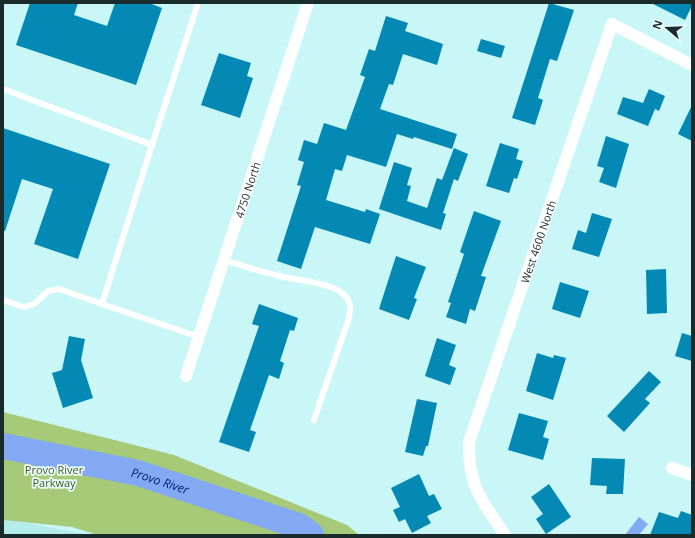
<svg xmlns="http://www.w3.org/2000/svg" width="695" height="538" font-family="'Open Sans',sans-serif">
<rect width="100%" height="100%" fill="#c9f6f6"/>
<!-- built -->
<path fill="#b4eceb" d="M 3,520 L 17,521 L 89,535 L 3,535 Z"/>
<!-- green -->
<path fill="#a7ca78" d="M 3,412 L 174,455 L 347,525 L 359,535 L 98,535 L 72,527 L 3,520 Z"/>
<!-- water -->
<path fill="#83a9f3" d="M 639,517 L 648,524 L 639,535 L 625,535 Z"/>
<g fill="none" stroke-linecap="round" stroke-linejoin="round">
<!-- river -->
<path stroke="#83a9f3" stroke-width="26" id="s1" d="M 3,446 L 138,473 L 299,526 L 311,535"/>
</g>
<!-- building -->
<g fill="#0389b4">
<path d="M 30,3 L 78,3 L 74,15 L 107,26 L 115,3 L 149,3 L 162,8 L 136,85 L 16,45 Z"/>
<path d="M 549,3 L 574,10 L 557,61 L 550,59 L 538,98 L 543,100 L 535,125 L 512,118 Z"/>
<path d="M 651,3 L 692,3 L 692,6 L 685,20 Z"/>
<path d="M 386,16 L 408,23 L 405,31 L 443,44 L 437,65 L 403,54 L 393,85 L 389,84 L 380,109 L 457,134 L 452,149 L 414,137 L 413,139 L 397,134 L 386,167 L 347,155 L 342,171 L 335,169 L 326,200 L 365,212 L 366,209 L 380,214 L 370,244 L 315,227 L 301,269 L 277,261 L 301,186 L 297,185 L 304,162 L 298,160 L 304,140 L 317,144 L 324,123 L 346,130 L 365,77 L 360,75 L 369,49 L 375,51 Z"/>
<path d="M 481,39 L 505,46 L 501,58 L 477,51 Z"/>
<path d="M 219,53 L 251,63 L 247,76 L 253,78 L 240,118 L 201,105 Z"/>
<path d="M 649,89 L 665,96 L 659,111 L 655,109 L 648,126 L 617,114 L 623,97 L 643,103 Z"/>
<path d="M 692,105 L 692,141 L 678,134 Z"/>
<path d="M 3,128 L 110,164 L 78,259 L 34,244 L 53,189 L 22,179 L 5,231 L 3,231 Z"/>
<path d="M 606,136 L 629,144 L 616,188 L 599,182 L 604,168 L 597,166 Z"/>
<path d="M 500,143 L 519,149 L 516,159 L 523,161 L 517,179 L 514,178 L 509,193 L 486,186 Z"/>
<path d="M 454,148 L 468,154 L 458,181 L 454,179 L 443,213 L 446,214 L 441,230 L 379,209 L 394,162 L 412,168 L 407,185 L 411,186 L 407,201 L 427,208 L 437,178 L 442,180 Z"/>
<path d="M 474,211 L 501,221 L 481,276 L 486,277 L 475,311 L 470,309 L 466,324 L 446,317 L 451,303 L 448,302 L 464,254 L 460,252 Z"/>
<path d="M 592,213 L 612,219 L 599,257 L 572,249 L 578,230 L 586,233 Z"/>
<path d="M 396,256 L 426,267 L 414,298 L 417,299 L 409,320 L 379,309 Z"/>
<path d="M 666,269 L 667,313 L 647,314 L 646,270 Z"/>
<path d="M 560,282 L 589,291 L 580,318 L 552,309 Z"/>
<path d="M 259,304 L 298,318 L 294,331 L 290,330 L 280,361 L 284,363 L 279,379 L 269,375 L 250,430 L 256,432 L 249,452 L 219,442 L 259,326 L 252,324 Z"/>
<path d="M 682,333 L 692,336 L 692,361 L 675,356 Z"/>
<path d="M 69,336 L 85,339 L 81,360 L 93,398 L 63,408 L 52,373 L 62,370 Z"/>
<path d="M 437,338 L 456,345 L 449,365 L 456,368 L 450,385 L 425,376 Z"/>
<path d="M 537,353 L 553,358 L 554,355 L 566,358 L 553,400 L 526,391 Z"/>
<path d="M 649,371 L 661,382 L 645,399 L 650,403 L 624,432 L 607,416 Z"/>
<path d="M 417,399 L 437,403 L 428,446 L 426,446 L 423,456 L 405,452 Z"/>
<path d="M 519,413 L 548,421 L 543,437 L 549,439 L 543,460 L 508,450 Z"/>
<path d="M 592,458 L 625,459 L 623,494 L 606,494 L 607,486 L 590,485 Z"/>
<path d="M 419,474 L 429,496 L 434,494 L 442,509 L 427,516 L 431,523 L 412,533 L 405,519 L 399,522 L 393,510 L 400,507 L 391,488 Z"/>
<path d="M 549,484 L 571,517 L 546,534 L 536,519 L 543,514 L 531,497 Z"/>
<path d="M 681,511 L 692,515 L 692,535 L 650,535 L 659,512 L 678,518 Z"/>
</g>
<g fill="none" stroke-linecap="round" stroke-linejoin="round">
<!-- lane -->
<g stroke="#fff" stroke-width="6">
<path d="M 3,89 L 152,145 L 102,304 L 199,337"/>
<path d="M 152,145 L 198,3"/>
<path d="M 224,260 C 243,266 261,272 280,276 C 298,281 336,282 347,298 C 352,305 350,313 348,321 L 314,420"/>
<path d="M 3,300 L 24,307 L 34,304 L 48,291 L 59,289 L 102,304"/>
</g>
<!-- street -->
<g stroke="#fff" stroke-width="12">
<path id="s2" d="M 186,376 L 308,3"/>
<path d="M 672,468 L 692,475"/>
<path id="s3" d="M 505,535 C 482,501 468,486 469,442 L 612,24 L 692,65"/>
</g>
</g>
<g text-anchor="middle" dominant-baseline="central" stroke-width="3.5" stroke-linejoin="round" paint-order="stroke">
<!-- street labels -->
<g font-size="11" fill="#1a2b2b" stroke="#ecfefd">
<text stroke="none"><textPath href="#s2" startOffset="196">4750 North</textPath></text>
<text stroke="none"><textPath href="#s3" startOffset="314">West 4600 North</textPath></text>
</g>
<!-- park labels -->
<g font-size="11" fill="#3e551b" stroke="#ecfefd">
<text x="54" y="469">Provo River<tspan x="54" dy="13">Parkway</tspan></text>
</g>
<!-- water labels -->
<g font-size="12" font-style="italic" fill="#032276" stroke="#ecfefd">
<text stroke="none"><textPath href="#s1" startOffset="161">Provo River</textPath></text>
</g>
</g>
<!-- border -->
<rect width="695" height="538" fill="none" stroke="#1a2b2b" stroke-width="8"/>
<!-- north arrow -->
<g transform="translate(667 28) rotate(289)" stroke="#ecfefd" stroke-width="3" paint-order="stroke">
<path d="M0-3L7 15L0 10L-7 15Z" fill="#1a2b2b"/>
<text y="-6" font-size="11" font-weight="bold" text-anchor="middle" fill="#1a2b2b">N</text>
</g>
</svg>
